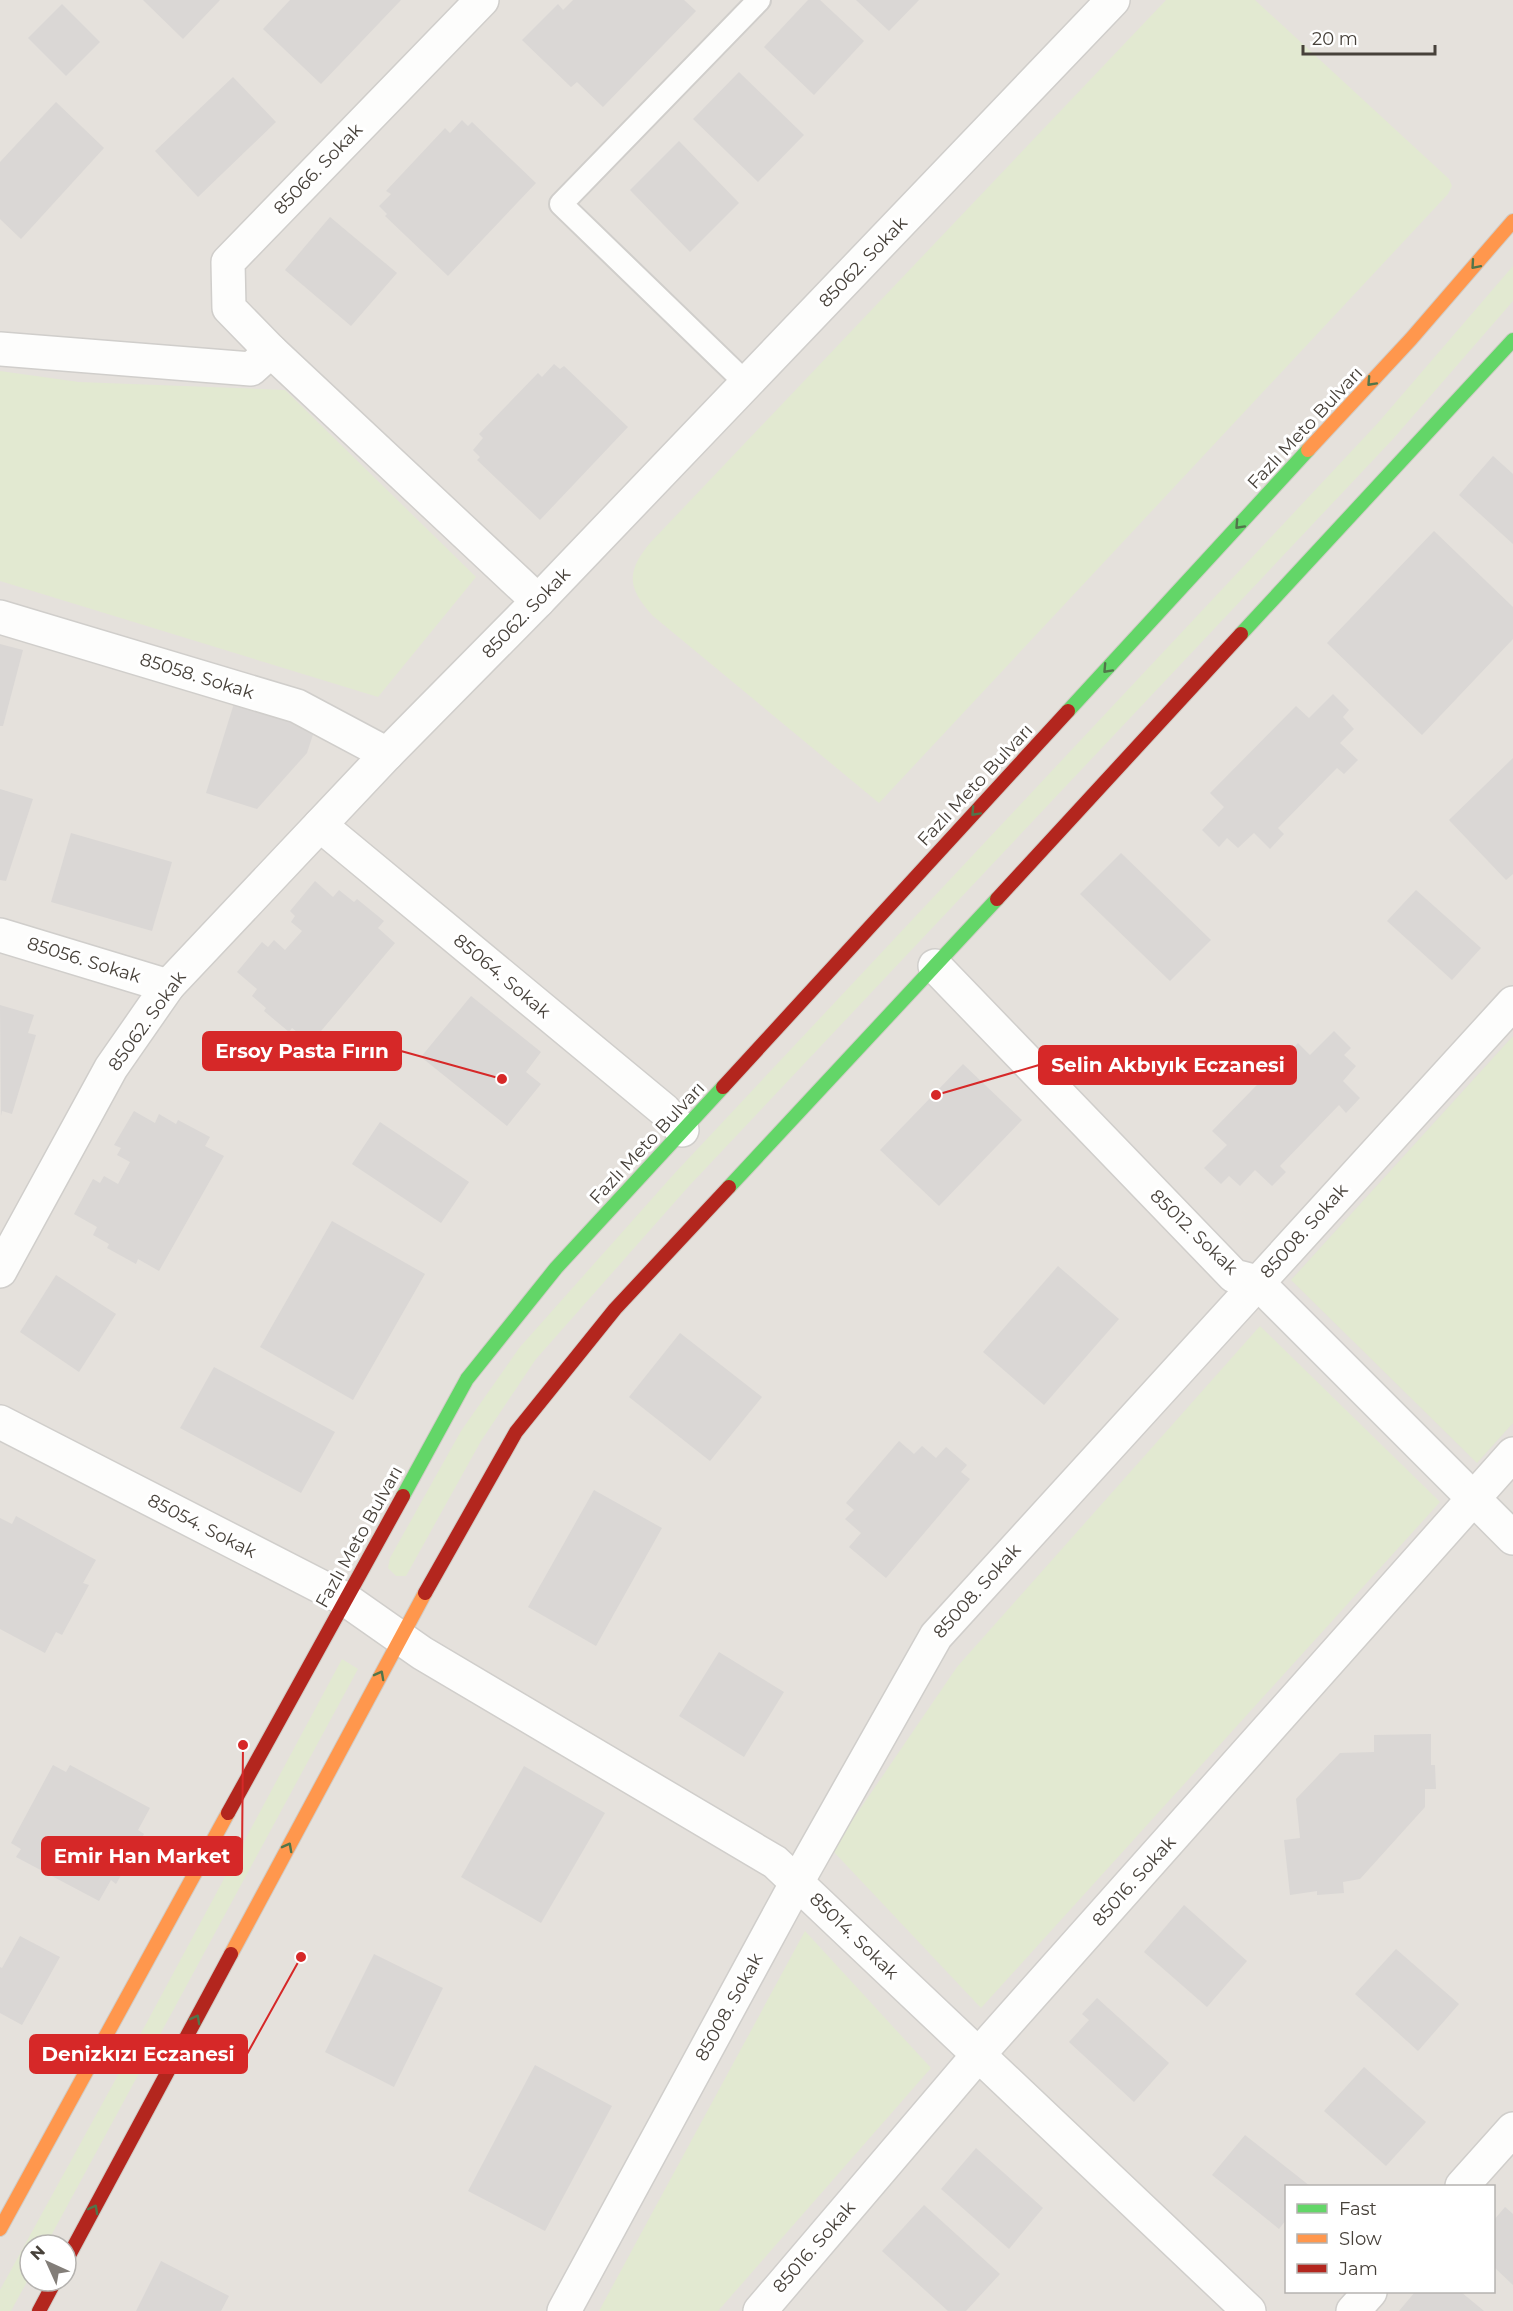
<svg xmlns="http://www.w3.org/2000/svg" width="1513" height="2311" font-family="Montserrat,sans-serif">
<rect width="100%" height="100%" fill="#f2f0ee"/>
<!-- residential -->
<path fill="#e5e1dc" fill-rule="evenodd" d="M 0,0 L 1513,0 L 1513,2311 L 0,2311 ZM 1286,2186 L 1494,2186 L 1494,2292 L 1286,2292 ZM 30,2245 L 66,2245 L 66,2281 L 30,2281 Z"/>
<!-- green -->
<g fill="#e2e9d1">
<path d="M 1166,0 L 1255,0 L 1449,179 L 1452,186 L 1448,194 L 879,803 L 653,616 C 627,588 626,572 650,543 Z"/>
<path d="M 1513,266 L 1513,301 L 1393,439 L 689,1186 L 536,1359 L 481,1441 L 406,1576 L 396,1576 L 388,1568 L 390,1558 L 461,1431 L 520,1347 L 674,1174 L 1377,424 Z"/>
<path d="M 0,371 L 79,382 L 285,390 L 476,577 L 378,697 L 0,581 Z"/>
<path d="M 1513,1036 L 1513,1423 L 1477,1463 L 1291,1280 Z"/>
<path d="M 1260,1326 L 1440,1502 L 981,2008 L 832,1850 L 957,1667 Z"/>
<path d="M 342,1659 L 358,1669 L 46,2245 L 30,2245 L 30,2276 L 11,2311 L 0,2311 L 0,2290 L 146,2024 Z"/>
<path d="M 805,1931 L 931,2068 L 718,2311 L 599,2311 Z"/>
</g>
<!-- building -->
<g fill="#dad7d5">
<path d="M 143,0 L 220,0 L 183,39 Z"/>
<path d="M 290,0 L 401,0 L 321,84 L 263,29 Z"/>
<path d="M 573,0 L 684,0 L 696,11 L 603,107 L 577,82 L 571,87 L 522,40 L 558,4 L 563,10 Z"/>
<path d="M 808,0 L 820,0 L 864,41 L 814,95 L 764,47 Z"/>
<path d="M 856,0 L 919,0 L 889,31 Z"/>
<path d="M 62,4 L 100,42 L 66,76 L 28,38 Z"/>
<path d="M 739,72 L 804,135 L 758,182 L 693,119 Z"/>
<path d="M 233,77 L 276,122 L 198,197 L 155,151 Z"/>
<path d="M 56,102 L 104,148 L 21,239 L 0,219 L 0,162 Z"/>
<path d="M 462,120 L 468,126 L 472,122 L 536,183 L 448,276 L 385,216 L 387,214 L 379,206 L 391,194 L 386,191 L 445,128 L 450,133 Z"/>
<path d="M 679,141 L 739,203 L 690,252 L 630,190 Z"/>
<path d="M 330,217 L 397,273 L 351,326 L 285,270 Z"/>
<path d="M 554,364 L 560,369 L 564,366 L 628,427 L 540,520 L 477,460 L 480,457 L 473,450 L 483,438 L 479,434 L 538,373 L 542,377 Z"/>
<path d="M 1493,456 L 1513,474 L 1513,544 L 1459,495 Z"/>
<path d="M 1434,531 L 1513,607 L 1513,639 L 1422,735 L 1327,643 Z"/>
<path d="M 0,644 L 23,650 L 3,726 L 0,726 Z"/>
<path d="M 1333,694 L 1349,710 L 1343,717 L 1354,729 L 1340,743 L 1358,760 L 1344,774 L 1337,768 L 1278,828 L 1284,834 L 1270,849 L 1254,833 L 1238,848 L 1227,838 L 1219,847 L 1202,830 L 1224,807 L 1210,793 L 1296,706 L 1309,718 Z"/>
<path d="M 236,697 L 317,722 L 307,753 L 257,809 L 206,793 Z"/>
<path d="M 1513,758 L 1513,874 L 1506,880 L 1449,820 Z"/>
<path d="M 0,789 L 33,799 L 6,881 L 0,880 Z"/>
<path d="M 71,833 L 172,862 L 152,931 L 51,902 Z"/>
<path d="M 1121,853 L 1211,940 L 1170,981 L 1080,894 Z"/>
<path d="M 315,881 L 333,897 L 339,890 L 354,902 L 357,899 L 384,921 L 378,928 L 395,943 L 311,1043 L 292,1028 L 289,1032 L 264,1011 L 266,1008 L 252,996 L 257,989 L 237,972 L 262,942 L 268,947 L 274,940 L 285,950 L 302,931 L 291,922 L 295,916 L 290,911 Z"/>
<path d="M 1416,890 L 1481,948 L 1452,980 L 1387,921 Z"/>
<path d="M 471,996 L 541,1052 L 526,1072 L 541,1084 L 507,1126 L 421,1057 Z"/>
<path d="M 0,1005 L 34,1015 L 28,1033 L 36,1035 L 12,1114 L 2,1111 L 1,1116 Z"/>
<path d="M 1334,1031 L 1351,1048 L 1344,1055 L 1356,1066 L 1343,1081 L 1360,1098 L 1346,1113 L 1339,1105 L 1280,1166 L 1286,1172 L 1272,1186 L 1255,1170 L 1240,1186 L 1229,1176 L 1221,1184 L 1204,1168 L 1227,1145 L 1212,1131 L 1298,1043 L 1310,1055 Z"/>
<path d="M 963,1064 L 1022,1120 L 939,1206 L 880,1150 Z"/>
<path d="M 134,1111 L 155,1123 L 159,1114 L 176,1124 L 178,1120 L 210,1137 L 205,1146 L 224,1156 L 159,1271 L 138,1259 L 136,1264 L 107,1248 L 109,1244 L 93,1235 L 97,1227 L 74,1214 L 93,1179 L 100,1183 L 104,1176 L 118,1184 L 130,1162 L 117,1155 L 121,1148 L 114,1145 Z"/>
<path d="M 380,1122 L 469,1182 L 441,1223 L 352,1164 Z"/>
<path d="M 332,1221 L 425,1274 L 353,1400 L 260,1347 Z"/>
<path d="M 1058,1266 L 1119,1319 L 1044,1405 L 983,1352 Z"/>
<path d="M 56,1275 L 116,1314 L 79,1372 L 20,1332 Z"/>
<path d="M 680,1333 L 762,1397 L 710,1461 L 629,1397 Z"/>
<path d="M 214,1367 L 335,1432 L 301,1493 L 180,1428 Z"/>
<path d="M 899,1441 L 914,1454 L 922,1446 L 936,1458 L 946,1447 L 967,1465 L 961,1472 L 970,1479 L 886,1578 L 849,1547 L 861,1533 L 845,1519 L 854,1510 L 846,1503 Z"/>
<path d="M 594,1490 L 662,1528 L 596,1646 L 528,1607 Z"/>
<path d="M 16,1516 L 96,1560 L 83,1583 L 89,1585 L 62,1635 L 56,1632 L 45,1653 L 0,1629 L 0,1518 L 12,1524 Z"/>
<path d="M 719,1652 L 784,1692 L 744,1757 L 679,1716 Z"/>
<path d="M 1431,1734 L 1431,1765 L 1435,1765 L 1436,1789 L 1425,1789 L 1425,1807 L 1360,1879 L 1343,1882 L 1344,1893 L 1317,1895 L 1317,1891 L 1290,1895 L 1284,1840 L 1300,1838 L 1296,1799 L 1340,1753 L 1374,1752 L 1374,1735 Z"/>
<path d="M 53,1765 L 66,1772 L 70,1765 L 150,1808 L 138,1830 L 144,1834 L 116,1884 L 111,1880 L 99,1901 L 16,1857 L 21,1849 L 11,1843 Z"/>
<path d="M 524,1766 L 605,1813 L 541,1923 L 461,1877 Z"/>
<path d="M 1184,1905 L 1247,1961 L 1207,2007 L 1144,1952 Z"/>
<path d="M 20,1936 L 60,1957 L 22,2025 L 0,2013 L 0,1967 L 2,1968 Z"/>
<path d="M 1396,1949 L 1459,2004 L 1418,2051 L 1355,1994 Z"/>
<path d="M 374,1954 L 443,1988 L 394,2087 L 325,2052 Z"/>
<path d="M 1097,1998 L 1169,2063 L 1134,2102 L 1069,2042 L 1089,2020 L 1082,2014 Z"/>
<path d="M 535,2065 L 612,2106 L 545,2231 L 468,2191 Z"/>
<path d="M 1364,2067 L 1426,2122 L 1386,2166 L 1324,2111 Z"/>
<path d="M 1245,2135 L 1310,2186 L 1286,2186 L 1286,2220 L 1279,2229 L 1212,2175 Z"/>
<path d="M 976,2148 L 1043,2208 L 1009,2249 L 941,2189 Z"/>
<path d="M 924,2205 L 1000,2274 L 966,2311 L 948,2311 L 882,2251 Z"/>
<path d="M 1505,2207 L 1513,2214 L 1513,2285 L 1494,2267 L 1494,2220 Z"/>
<path d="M 161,2261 L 229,2296 L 221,2311 L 136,2311 Z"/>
<path d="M 1415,2292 L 1461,2292 L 1484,2311 L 1399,2311 Z"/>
</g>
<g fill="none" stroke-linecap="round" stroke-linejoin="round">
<defs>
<path id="lane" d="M 746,383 L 561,204 L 759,0"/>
<g id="street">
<path d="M 482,0 L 228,262 L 229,308 L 271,351 L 538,601"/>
<path d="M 0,349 L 251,369 L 271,351"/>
<path d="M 0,617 L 297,706 L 387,754"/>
<path d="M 320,825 L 664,1110 L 682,1130"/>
<path d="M 0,935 L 168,986"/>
<path d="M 935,966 L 1234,1276 L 1257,1282 L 1513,1538"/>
<path d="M 0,1271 L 111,1068 L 168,986 L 387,754 L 538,601 L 1113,0"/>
<path d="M 0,1422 L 345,1599 L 422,1653 L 775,1862 L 1249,2311"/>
<path d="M 1462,2186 L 1513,2129"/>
<path d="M 564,2311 L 797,1882 L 936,1636 L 1513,1003"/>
<path d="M 760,2311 L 979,2054 L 1513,1454"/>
<path d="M 1353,2311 L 1370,2292"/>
</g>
<g id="fast">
<path d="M 1241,634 L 1513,340"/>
<path d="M 1068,711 L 1308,450"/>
<path d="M 729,1187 L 997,899"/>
<path d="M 403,1496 L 467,1379 L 556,1268 L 723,1087"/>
</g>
<g id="slow">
<path d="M 1308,450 L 1411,339 L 1513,221"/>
<path d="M 231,1954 L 425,1593"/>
<path d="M 0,2229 L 228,1813"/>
</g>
<g id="jam">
<path d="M 997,899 L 1241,634"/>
<path d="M 723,1087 L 1068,711"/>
<path d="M 425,1593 L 516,1432 L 615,1309 L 729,1187"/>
<path d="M 228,1813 L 403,1496"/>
<path d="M 66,2261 L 231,1954"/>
<path d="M 39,2311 L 55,2281"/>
</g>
</defs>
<!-- lane casing -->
<use href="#lane" stroke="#d0cecb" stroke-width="26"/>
<!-- street casing -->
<use href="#street" stroke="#d0cecb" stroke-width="36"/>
<!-- fast casing -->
<use href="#fast" stroke="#d0ccc6" stroke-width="16"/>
<!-- slow casing -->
<use href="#slow" stroke="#d0ccc6" stroke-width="16"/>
<!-- jam casing -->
<use href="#jam" stroke="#d0ccc6" stroke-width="16"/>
<!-- lane -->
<use href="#lane" stroke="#fdfdfc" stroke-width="22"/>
<!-- street -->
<use href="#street" stroke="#fdfdfc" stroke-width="33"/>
<!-- fast -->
<use href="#fast" stroke="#63d668" stroke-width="14"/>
<!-- slow -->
<use href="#slow" stroke="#ff974d" stroke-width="14"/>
<!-- jam -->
<use href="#jam" stroke="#b3261e" stroke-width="14"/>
</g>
<!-- one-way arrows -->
<defs><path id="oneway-chevron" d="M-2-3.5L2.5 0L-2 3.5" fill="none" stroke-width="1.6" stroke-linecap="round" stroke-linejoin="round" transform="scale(1.5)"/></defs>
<g stroke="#51754a">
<use href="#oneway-chevron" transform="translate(1475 265) rotate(131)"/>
<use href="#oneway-chevron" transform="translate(1371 382) rotate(133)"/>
<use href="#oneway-chevron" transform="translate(1239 525) rotate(133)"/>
<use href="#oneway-chevron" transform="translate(1107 669) rotate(133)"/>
<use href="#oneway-chevron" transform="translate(975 812) rotate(133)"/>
<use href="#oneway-chevron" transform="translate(380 1675) rotate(-62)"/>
<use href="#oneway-chevron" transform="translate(288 1847) rotate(-62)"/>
<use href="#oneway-chevron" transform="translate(196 2019) rotate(-62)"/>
<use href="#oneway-chevron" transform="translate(94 2209) rotate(-62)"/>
</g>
<g text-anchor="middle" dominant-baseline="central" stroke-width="6" stroke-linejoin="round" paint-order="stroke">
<!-- street labels -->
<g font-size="18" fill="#47413a" stroke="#fff">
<text transform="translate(318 169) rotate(-46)">85066. Sokak</text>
<text transform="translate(863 262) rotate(-46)">85062. Sokak</text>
<text transform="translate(1305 428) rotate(-47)">Fazlı Meto Bulvarı</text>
<text transform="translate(526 613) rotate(-46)">85062. Sokak</text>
<text transform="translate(197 676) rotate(17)">85058. Sokak</text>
<text transform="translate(975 785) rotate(-47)">Fazlı Meto Bulvarı</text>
<text transform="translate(84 960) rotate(17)">85056. Sokak</text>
<text transform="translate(502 976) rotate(40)">85064. Sokak</text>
<text transform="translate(147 1021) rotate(-54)">85062. Sokak</text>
<text transform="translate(647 1143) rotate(-47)">Fazlı Meto Bulvarı</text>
<text transform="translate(1304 1231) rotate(-48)">85008. Sokak</text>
<text transform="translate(1194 1232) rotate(44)">85012. Sokak</text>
<text transform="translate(202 1526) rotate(27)">85054. Sokak</text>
<text transform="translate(359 1537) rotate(-61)">Fazlı Meto Bulvarı</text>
<text transform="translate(977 1591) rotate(-48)">85008. Sokak</text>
<text transform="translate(1134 1881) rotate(-48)">85016. Sokak</text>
<text transform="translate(854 1936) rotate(44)">85014. Sokak</text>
<text transform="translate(729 2007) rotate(-61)">85008. Sokak</text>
<text transform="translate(814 2247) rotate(-49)">85016. Sokak</text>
</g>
</g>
<!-- callouts -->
<path fill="none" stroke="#d62828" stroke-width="2" d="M502 1079L401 1051M936 1095L1039 1065M243 1745L242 1856M301 1957L247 2054"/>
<g fill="#d62828" stroke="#fff" stroke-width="2">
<circle cx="502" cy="1079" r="6"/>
<circle cx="936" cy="1095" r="6"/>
<circle cx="243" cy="1745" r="6"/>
<circle cx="301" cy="1957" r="6"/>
</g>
<g fill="#d62828" stroke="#d62828" stroke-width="2">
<rect x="203" y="1032" width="198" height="38" rx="6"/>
<rect x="1039" y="1046" width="257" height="38" rx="6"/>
<rect x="42" y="1837" width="200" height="38" rx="6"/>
<rect x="30" y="2035" width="217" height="38" rx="6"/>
</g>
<g font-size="20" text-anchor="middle" font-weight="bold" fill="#fff">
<text x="302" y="1058">Ersoy Pasta Fırın</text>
<text x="1168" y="1072">Selin Akbıyık Eczanesi</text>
<text x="142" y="1863">Emir Han Market</text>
<text x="138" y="2061">Denizkızı Eczanesi</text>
</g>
<!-- legend -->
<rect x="1285" y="2185" width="210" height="108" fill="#ffffff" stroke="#b5b3b0" stroke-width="1.5"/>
<rect x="1297" y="2204" width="30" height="9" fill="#63d668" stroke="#b5b3b0" stroke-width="1.5"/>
<text x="1339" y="2215" font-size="18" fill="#47413a">Fast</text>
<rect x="1297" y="2234" width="30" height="9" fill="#ff974d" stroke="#b5b3b0" stroke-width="1.5"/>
<text x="1339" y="2245" font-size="18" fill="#47413a">Slow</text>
<rect x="1297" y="2264" width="30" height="9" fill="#b3261e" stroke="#b5b3b0" stroke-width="1.5"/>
<text x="1339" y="2275" font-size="18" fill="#47413a">Jam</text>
<!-- north arrow -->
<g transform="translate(48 2263) rotate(315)"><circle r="28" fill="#ffffff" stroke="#b5b3b0" stroke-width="1.5"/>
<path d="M0-4.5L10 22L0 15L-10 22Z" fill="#837e79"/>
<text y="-9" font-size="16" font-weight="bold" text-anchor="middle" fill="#47413a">N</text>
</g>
<!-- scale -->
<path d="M1303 45v9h132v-9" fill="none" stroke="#47413a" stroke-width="3"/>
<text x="1312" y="45" font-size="18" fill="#47413a" stroke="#ffffff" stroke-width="4.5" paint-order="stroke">20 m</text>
</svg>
